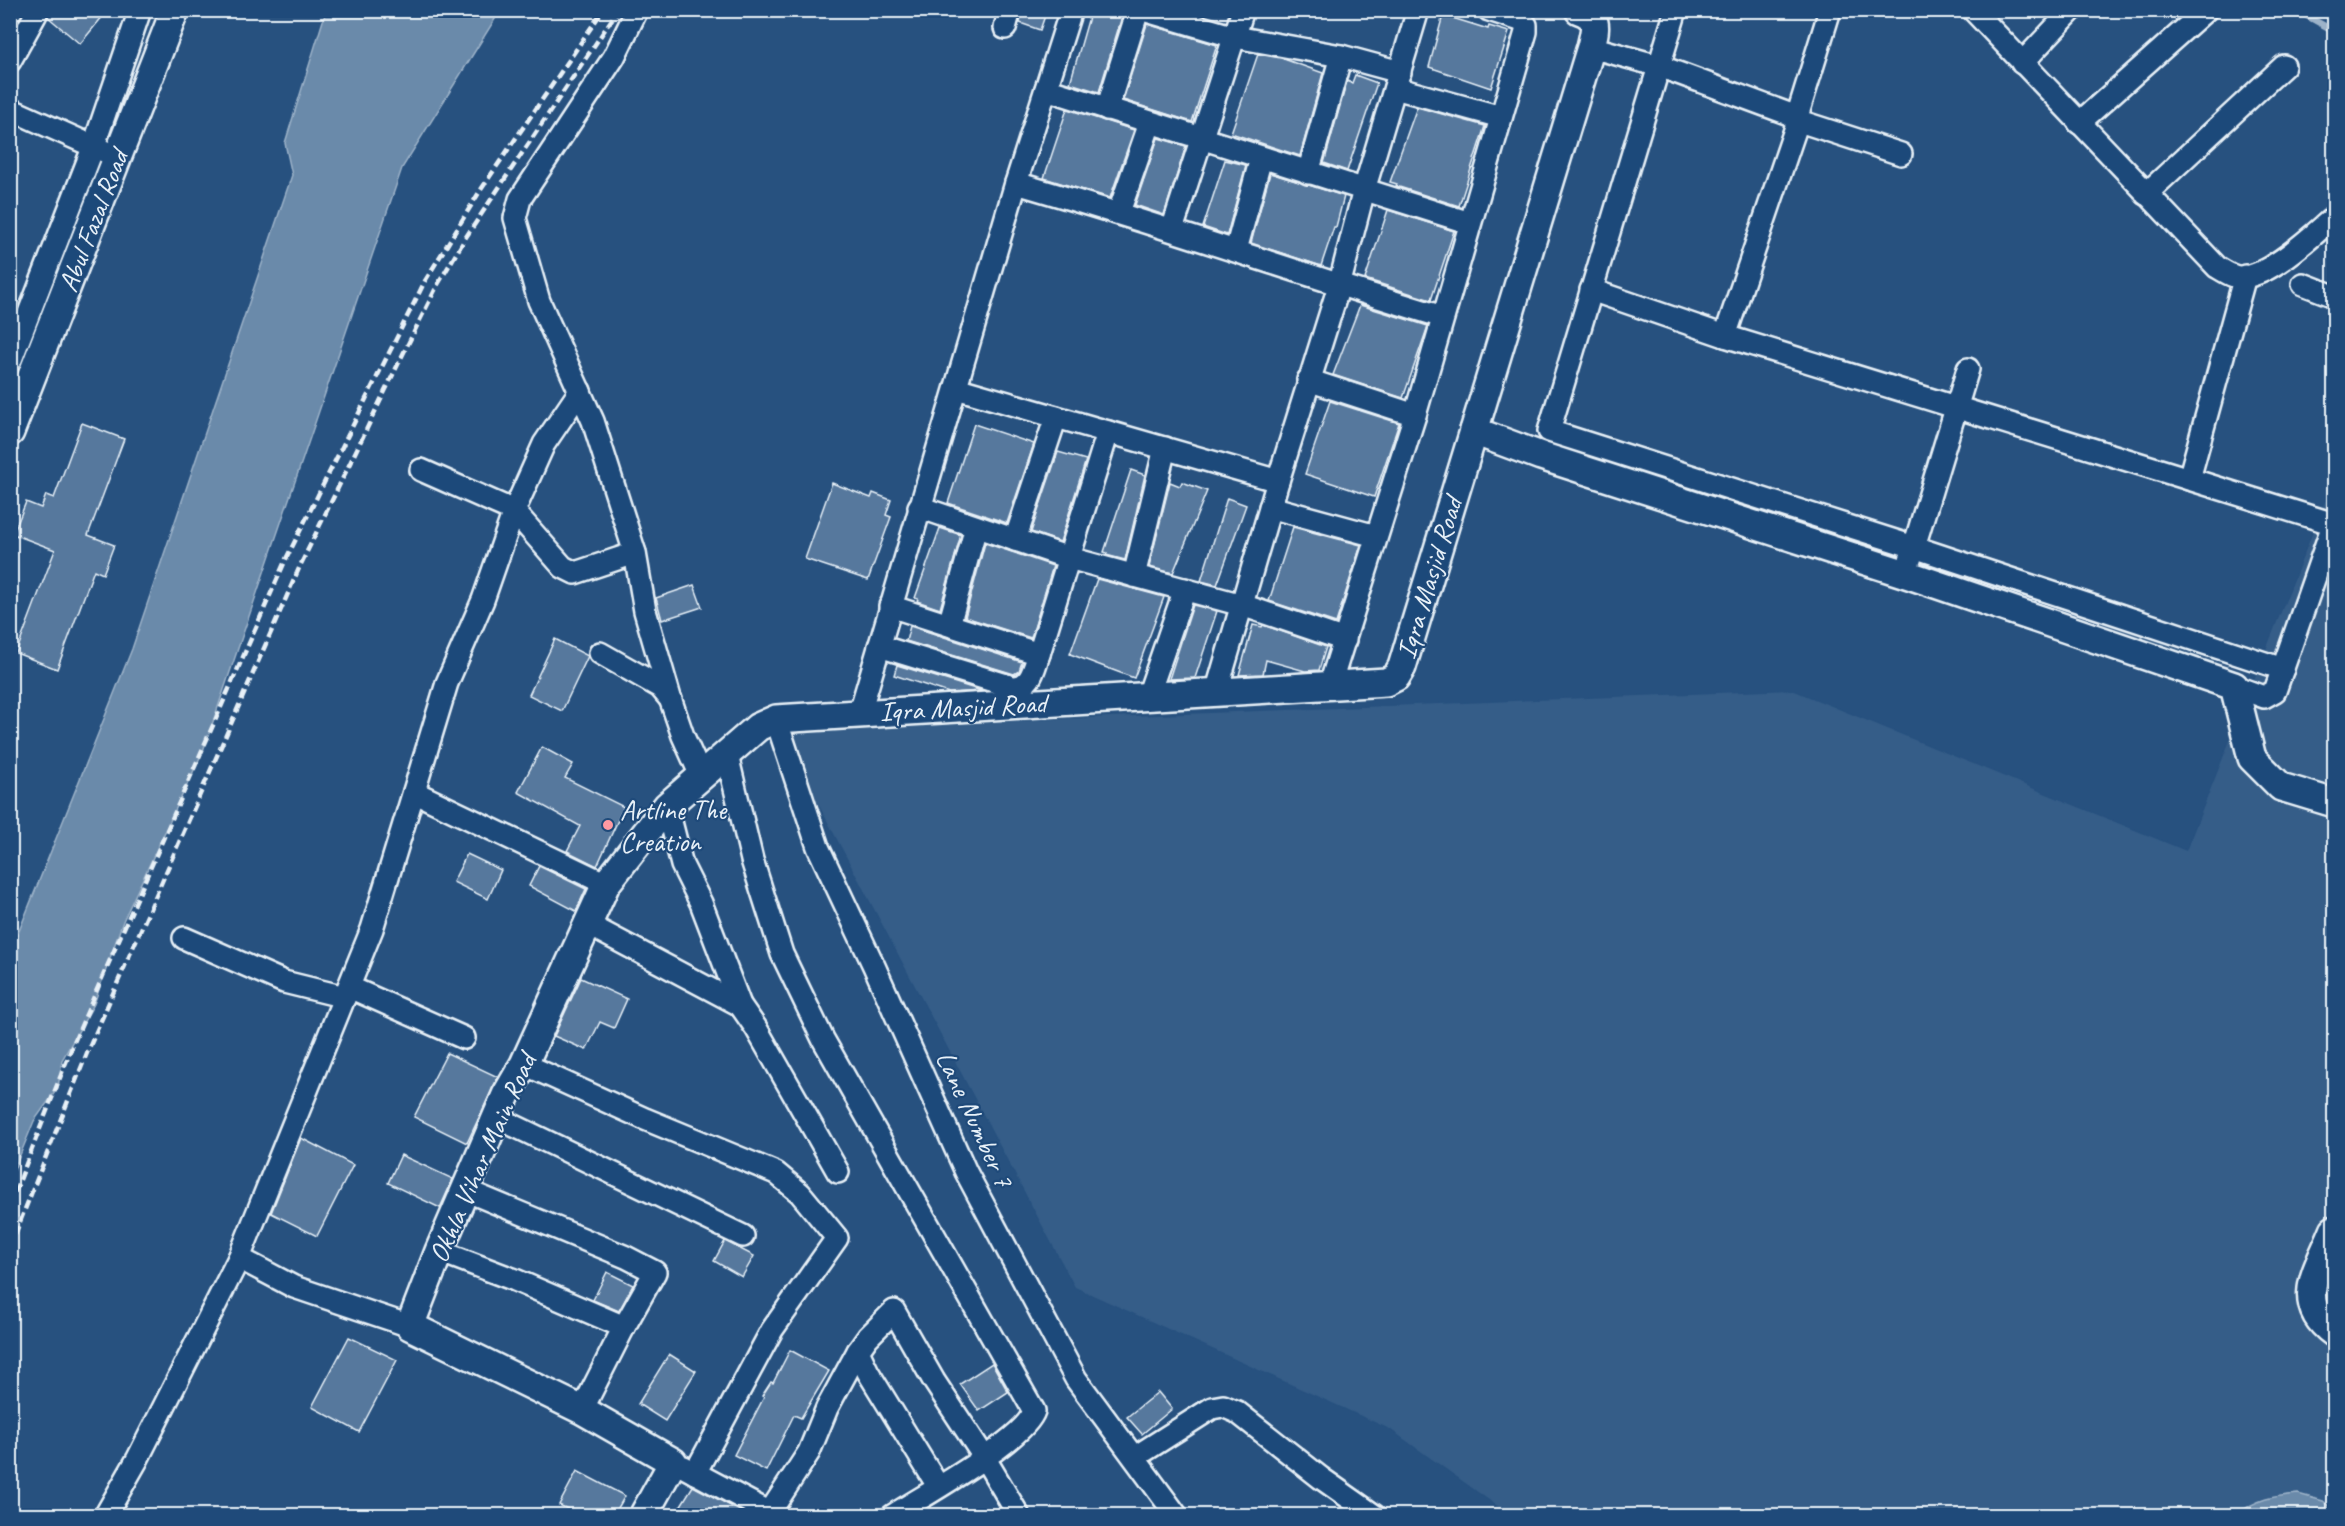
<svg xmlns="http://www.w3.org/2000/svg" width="2345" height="1526" font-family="Caveat,sans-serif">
<rect width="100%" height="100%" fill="#27517f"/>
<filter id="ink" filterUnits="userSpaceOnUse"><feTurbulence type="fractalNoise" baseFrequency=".0167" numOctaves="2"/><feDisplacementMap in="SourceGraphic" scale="12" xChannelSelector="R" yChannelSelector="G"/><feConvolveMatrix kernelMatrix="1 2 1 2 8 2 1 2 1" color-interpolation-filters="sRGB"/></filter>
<g filter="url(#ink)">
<!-- built -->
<path fill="#355d88" d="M 2334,479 L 2334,1515 L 1510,1515 L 1390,1429 L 1075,1287 L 779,730 L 1792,690 L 2186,851 Z"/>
<!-- water -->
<g fill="#6b8aaa" stroke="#9db3c9" stroke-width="1.5">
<path d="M 326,11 L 500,11 L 402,168 L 203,751 L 123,921 L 94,1004 L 62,1060 L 58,1088 L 34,1121 L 11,1177 L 11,951 L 132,649 L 292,175 L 285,143 Z"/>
<path d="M 2298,1494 L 2323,1501 L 2334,1509 L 2334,1515 L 2237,1515 C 2255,1499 2274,1496 2298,1494 Z"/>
</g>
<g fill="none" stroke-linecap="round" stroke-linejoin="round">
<!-- stream -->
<path stroke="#9db3c9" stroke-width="6" d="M 2296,10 L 2334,31"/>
</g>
<!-- building -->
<g fill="#57789d" stroke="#e8f1f8" stroke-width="1.5">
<path d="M 48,10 L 108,10 L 80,44 L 48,17 Z"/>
<path d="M 1022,10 L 1047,10 L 1040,30 L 1020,23 Z"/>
<path d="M 1091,10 L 1124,10 L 1099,92 L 1070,83 Z"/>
<path d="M 1443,15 L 1488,29 L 1489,26 L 1509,32 L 1491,88 L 1429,67 Z"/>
<path d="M 1147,24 L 1217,45 L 1192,122 L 1123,100 Z"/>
<path d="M 1258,54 L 1281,58 L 1323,73 L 1300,156 L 1231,133 Z"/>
<path d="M 1355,75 L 1377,83 L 1347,171 L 1324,163 L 1347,81 L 1352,83 Z"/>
<path d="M 1417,107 L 1485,126 L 1459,206 L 1396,186 L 1397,184 L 1390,182 Z"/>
<path d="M 1067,109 L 1134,130 L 1110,198 L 1044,178 Z"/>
<path d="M 1158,138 L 1186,146 L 1164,215 L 1135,205 Z"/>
<path d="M 1225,160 L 1246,165 L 1227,235 L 1203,227 Z"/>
<path d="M 1270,173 L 1344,196 L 1336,227 L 1334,227 L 1321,266 L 1251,243 Z"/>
<path d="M 1388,210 L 1454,231 L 1431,300 L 1365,279 Z"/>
<path d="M 1360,305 L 1428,326 L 1403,398 L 1333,375 Z"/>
<path d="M 1330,401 L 1399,423 L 1374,497 L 1305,474 Z"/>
<path d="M 82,423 L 124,439 L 88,535 L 114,545 L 103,574 L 94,570 L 57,669 L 16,653 L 55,550 L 13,534 L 26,502 L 41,508 L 46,495 L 54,498 Z"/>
<path d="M 974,424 L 1034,444 L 1007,523 L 948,503 Z"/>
<path d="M 1058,452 L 1086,460 L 1060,542 L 1031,532 Z"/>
<path d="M 1131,470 L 1145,475 L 1125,560 L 1106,555 L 1107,553 L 1104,552 Z"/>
<path d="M 1170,482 L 1180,486 L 1182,482 L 1207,491 L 1173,573 L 1149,567 Z"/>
<path d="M 832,483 L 871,498 L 873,493 L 891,500 L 886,515 L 891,517 L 868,580 L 805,559 Z"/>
<path d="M 1227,498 L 1246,505 L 1217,585 L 1201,581 Z"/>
<path d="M 1293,527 L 1361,545 L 1336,623 L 1269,601 Z"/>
<path d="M 940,528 L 961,535 L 940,609 L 917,601 L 918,599 L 915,598 Z"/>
<path d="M 985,543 L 1053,566 L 1031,638 L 965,617 Z"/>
<path d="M 1097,579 L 1164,597 L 1134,678 L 1070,654 Z"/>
<path d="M 694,585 L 702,607 L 662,620 L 656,598 Z"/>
<path d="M 1193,605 L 1217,611 L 1195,678 L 1169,679 Z"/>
<path d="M 1253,625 L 1262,627 L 1263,625 L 1326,647 L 1319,670 L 1305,671 L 1266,660 L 1263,674 L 1239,675 Z"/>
<path d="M 910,626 L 1022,662 L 1019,671 L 1014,674 L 906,641 Z"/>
<path d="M 555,639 L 588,656 L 562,711 L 529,695 Z"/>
<path d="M 897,665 L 982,691 L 949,693 L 894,675 Z"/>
<path d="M 542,747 L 573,764 L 565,778 L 624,807 L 597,866 L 567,851 L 580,826 L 518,792 Z"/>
<path d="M 467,854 L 501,870 L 488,899 L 453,882 Z"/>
<path d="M 539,866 L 586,889 L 576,911 L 529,886 Z"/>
<path d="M 581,978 L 627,999 L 614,1028 L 600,1022 L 586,1050 L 554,1036 Z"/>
<path d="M 447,1053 L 498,1077 L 467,1143 L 414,1117 Z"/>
<path d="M 301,1138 L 353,1165 L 317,1236 L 271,1213 Z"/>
<path d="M 401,1155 L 453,1179 L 440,1208 L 388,1183 Z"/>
<path d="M 725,1241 L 754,1256 L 742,1277 L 714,1261 Z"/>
<path d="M 607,1272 L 633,1285 L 619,1311 L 593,1300 Z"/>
<path d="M 349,1337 L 397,1360 L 359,1432 L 312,1407 Z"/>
<path d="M 790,1350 L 829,1371 L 801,1418 L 794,1415 L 766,1471 L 734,1455 L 764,1397 L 762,1396 L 771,1382 L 773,1383 Z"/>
<path d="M 669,1354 L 696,1371 L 665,1421 L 638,1404 Z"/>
<path d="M 992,1363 L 1008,1392 L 979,1411 L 960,1384 Z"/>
<path d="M 1158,1392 L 1172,1409 L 1142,1434 L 1127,1417 Z"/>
<path d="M 577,1471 L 625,1496 L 614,1515 L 580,1515 L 559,1505 Z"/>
<path d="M 693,1486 L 748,1515 L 675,1515 Z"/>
</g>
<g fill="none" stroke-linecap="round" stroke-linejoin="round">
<defs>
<g id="minor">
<path d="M 637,10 L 614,57 L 520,199 L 515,218 L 539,301 L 593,421 L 635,553 L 645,611 L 671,701 L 683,736 L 701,776"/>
<path d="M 1143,10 L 1235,37 L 1341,56 L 1400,72"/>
<path d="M 1676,10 L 1549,431 L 1914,547 L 2283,669"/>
<path d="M 1830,10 L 1796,120 L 1901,154"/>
<path d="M 1973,10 L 2217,267 C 2222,270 2228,274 2234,276 C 2262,285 2314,234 2334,217"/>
<path d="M 1005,28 L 1010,10"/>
<path d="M 1591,47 L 1659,66 L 1789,114 L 1796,120 L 1796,127 L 1725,336"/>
<path d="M 10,61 L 36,14"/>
<path d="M 2022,63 L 2072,10"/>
<path d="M 1395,88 L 1501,117"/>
<path d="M 1046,89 L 1470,223"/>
<path d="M 10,109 L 106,152"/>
<path d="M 1107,109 L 1138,10"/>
<path d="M 2079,123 L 2206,10"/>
<path d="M 1308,173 L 1341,56"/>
<path d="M 1016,183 C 1160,224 1300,274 1443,317"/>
<path d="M 2146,194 L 2284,66"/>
<path d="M 1119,212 L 1150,123"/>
<path d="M 1172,230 L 1243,10"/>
<path d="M 1236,250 L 1261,158"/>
<path d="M 2245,276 L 2189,479 L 2334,524"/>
<path d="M 2303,284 L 2334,296"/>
<path d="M 1591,290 L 1725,336 L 2189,479"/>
<path d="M 10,362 L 93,148 L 140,10"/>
<path d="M 1308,380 L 1415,415"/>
<path d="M 956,388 L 1278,481"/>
<path d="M 421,470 L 514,511 L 563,567 L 575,573 L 635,553"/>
<path d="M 919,507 L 1069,558 L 1242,605 L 1345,640"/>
<path d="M 1270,507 L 1376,536"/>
<path d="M 1015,540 L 1056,417"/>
<path d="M 1910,560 L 1968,369"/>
<path d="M 1134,576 L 1165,448"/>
<path d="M 890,606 L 1039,654"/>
<path d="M 949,625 L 976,527"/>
<path d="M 879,646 L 1013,687 C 1031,688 1034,668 1039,654 L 1108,432"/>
<path d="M 600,653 L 660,687 L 671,700"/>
<path d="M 1330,685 L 1415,415 L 1526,32 L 1526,25 L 1520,20 L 1489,10"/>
<path d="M 2234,686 L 2264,697 L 2275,691 L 2334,522"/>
<path d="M 1216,693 L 1278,481 L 1339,286 L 1364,190 L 1418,10"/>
<path d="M 1148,696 L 1185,589"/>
<path d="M 860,712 L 1016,183 L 1071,10"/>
<path d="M 776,719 L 818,847 L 874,966 L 966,1172 L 1076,1379 L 1177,1516"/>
<path d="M 727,755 L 752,860 L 782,954 L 823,1039 L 1034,1411 C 1025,1440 921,1497 892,1516"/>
<path d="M 414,792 L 606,884"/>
<path d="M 667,806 L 682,865 L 701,903 L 740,1005 L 756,1028 L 838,1172"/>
<path d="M 587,924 L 740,1005"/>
<path d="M 184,938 L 284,982 L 345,997"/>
<path d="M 349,987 L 464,1038"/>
<path d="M 524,1064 L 645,1119 L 776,1173 L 800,1193 L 837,1238 L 772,1330 L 695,1473"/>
<path d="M 496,1117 L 743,1236"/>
<path d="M 465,1190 L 626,1257 L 655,1272 L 624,1327 L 582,1410"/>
<path d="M 439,1251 L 515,1280 L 624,1327"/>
<path d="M 239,1258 L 294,1287 L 410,1326"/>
<path d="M 858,1351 L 868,1372 L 938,1486"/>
<path d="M 1135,1457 L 1212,1408 L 1223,1406 L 1237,1412 L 1321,1478 L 1375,1516"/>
<path d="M 684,1467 L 776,1516"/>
<path d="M 770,1512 L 809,1452 L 827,1408 L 858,1351 L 868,1337 L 894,1311 L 934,1381 L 984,1457 L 1019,1516"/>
<path d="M 105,1516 L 137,1460 L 239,1258 L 372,929 L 447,683 L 483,600 L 514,511 L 544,444 L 580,391"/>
</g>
<g id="tertiary">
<path d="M 1474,431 L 1541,456 L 1906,574 L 2234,686 L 2252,758 L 2281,787 L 2334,803"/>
<path d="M 10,432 L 175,10"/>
<path d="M 2334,1230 C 2319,1268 2292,1303 2334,1333"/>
<path d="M 643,1516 L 673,1462 L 582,1410 L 410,1326 L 439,1251 L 506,1095 L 524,1064 L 606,884 L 667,806 L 758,727 L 776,719 L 1386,682 L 1396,677 L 1402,667 L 1591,47 C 1595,29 1600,17 1579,10"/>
</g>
</defs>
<!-- minor casing -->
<use href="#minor" stroke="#e8f1f8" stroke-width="26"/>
<!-- tertiary casing -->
<use href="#tertiary" stroke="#e8f1f8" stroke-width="32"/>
<!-- minor -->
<use href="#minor" stroke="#1f4a7a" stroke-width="21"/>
<!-- tertiary -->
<use href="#tertiary" stroke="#1f4a7a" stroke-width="27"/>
<!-- rail -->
<g stroke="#e8f1f8" stroke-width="4.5" stroke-dasharray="9 4.5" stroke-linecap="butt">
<path d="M 10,1205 L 74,1042 L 286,559 L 425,281 L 480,191 L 603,10"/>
<path d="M 10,1247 L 89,1048 L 300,566 L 405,350 L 437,286 L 466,237 L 618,10"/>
</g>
</g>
</g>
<!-- markers -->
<circle fill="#ff9aa2" stroke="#1f4a7a" stroke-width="2" cx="608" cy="825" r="6"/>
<g text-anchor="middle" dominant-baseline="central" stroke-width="4.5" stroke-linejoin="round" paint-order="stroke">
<!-- street labels -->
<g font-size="28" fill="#e8f1f8" stroke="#1f4a7a">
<text transform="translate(93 221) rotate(-69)">Abul Fazal Road</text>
<text transform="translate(1429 578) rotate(-73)">Iqra Masjid Road</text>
<text transform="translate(963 707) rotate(-3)">Iqra Masjid Road</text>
<text transform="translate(975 1119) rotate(65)">Lane Number 7</text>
<text transform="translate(482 1158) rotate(-66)">Okhla Vihar Main Road</text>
</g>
<!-- poi labels -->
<g font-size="28" fill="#e8f1f8" stroke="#1f4a7a" text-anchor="start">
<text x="620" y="809">Artline The<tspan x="620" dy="32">Creation</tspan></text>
</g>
</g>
<!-- margin -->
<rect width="2345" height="1526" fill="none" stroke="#1f4a7a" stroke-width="36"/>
<rect x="18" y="18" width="2309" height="1490" fill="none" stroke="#e8f1f8" stroke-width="2" filter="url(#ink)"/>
</svg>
